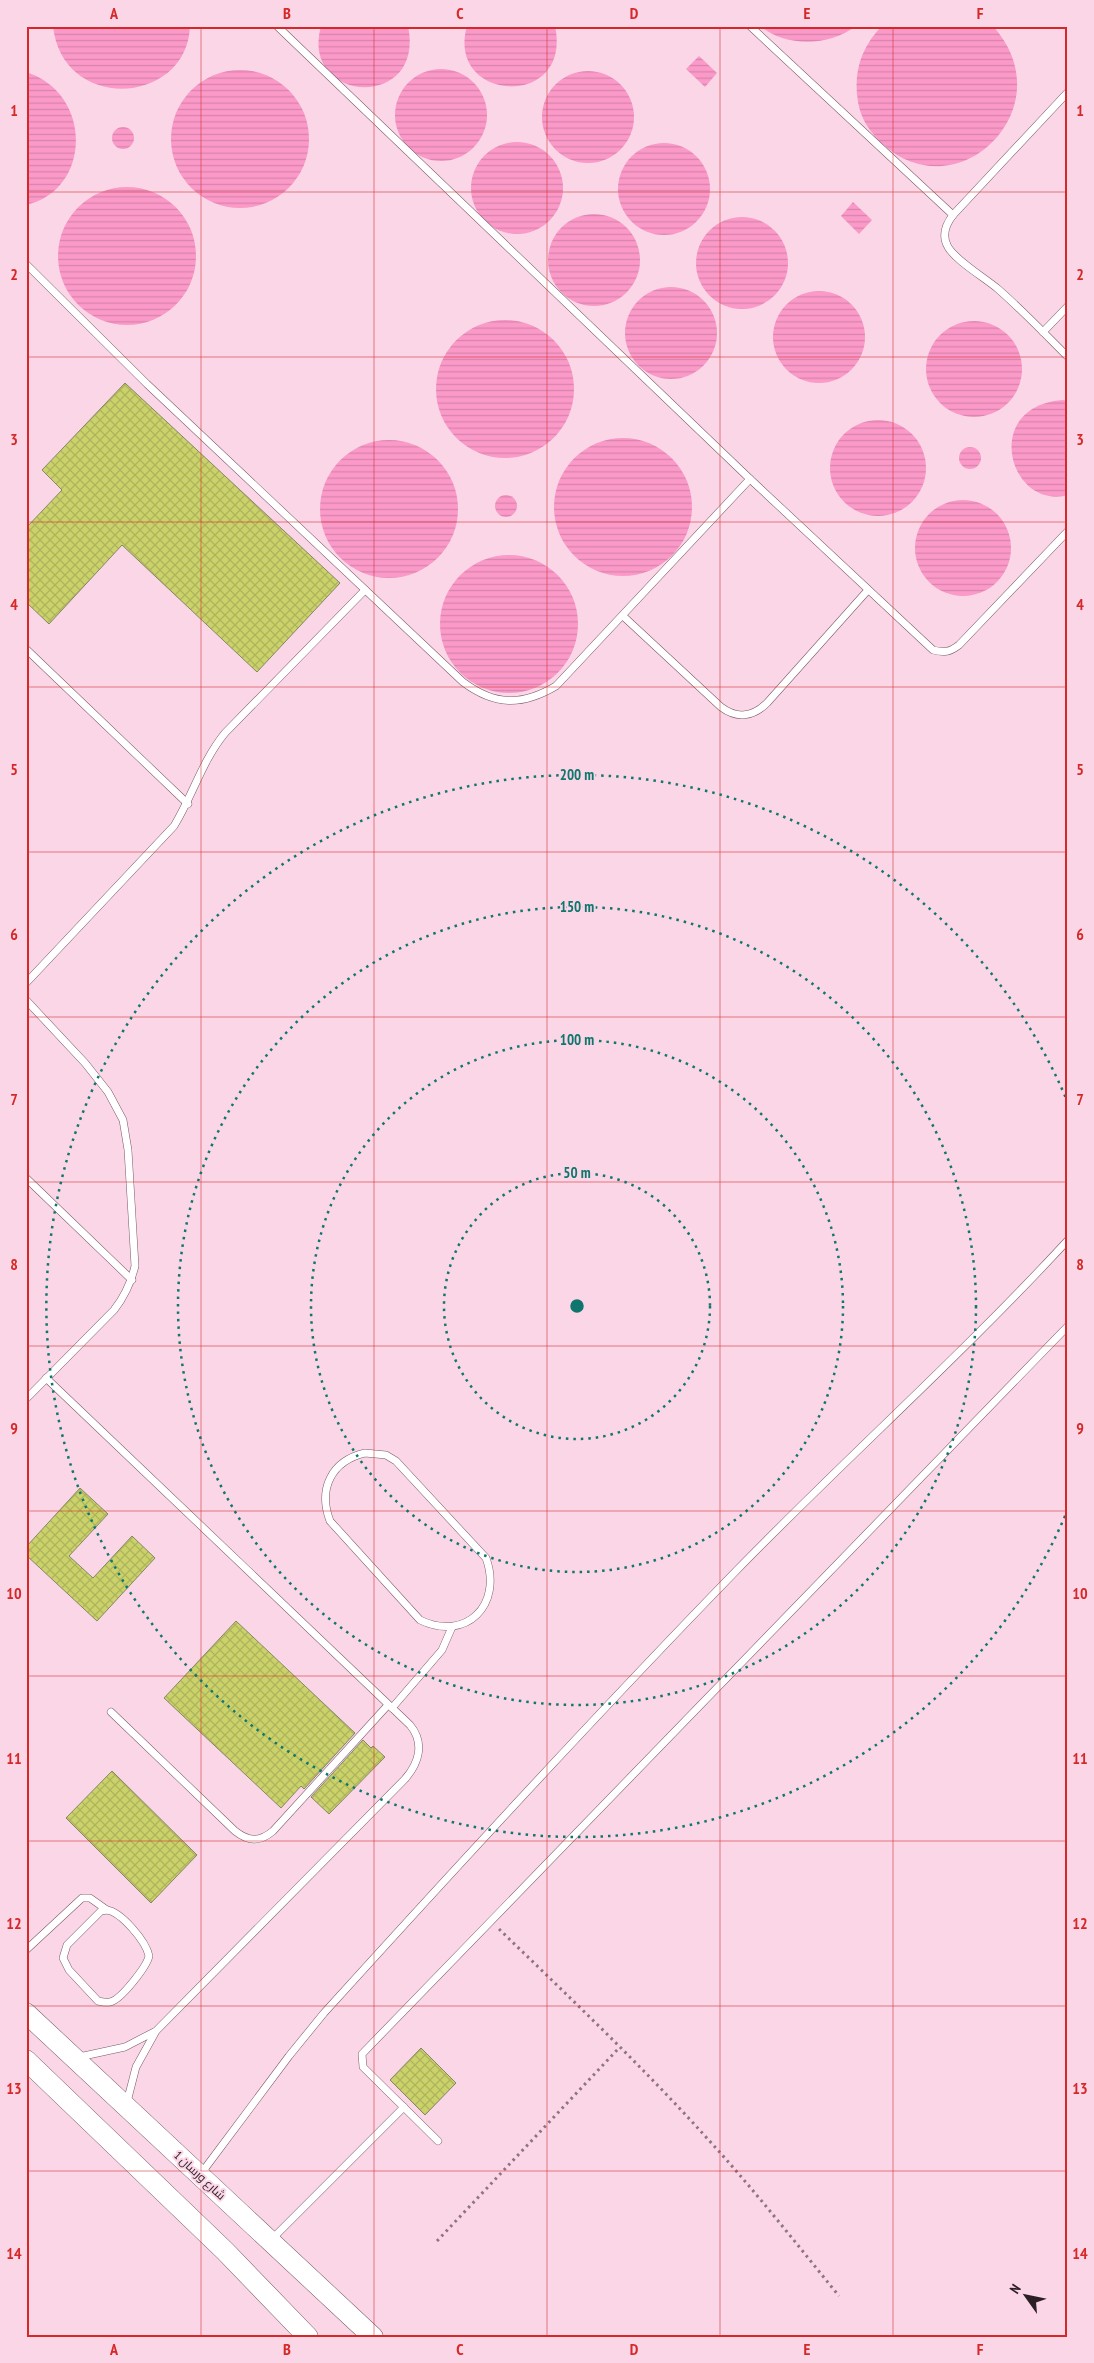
<svg xmlns="http://www.w3.org/2000/svg" width="1094" height="2363" font-family="'PT Sans Narrow',Cairo,sans-serif">
<defs>
<pattern id="water-rules" width="6" height="5" patternUnits="userSpaceOnUse" patternTransform="scale(1.25)"><rect width="6" height="5" fill="#fb99c8"/><path d="M0 2.5h6" fill="none" stroke="#d783ac"/></pattern>
<pattern id="building-cross-hatch" width="8" height="8" patternUnits="userSpaceOnUse" patternTransform="scale(1.25)"><rect width="8" height="8" fill="#cad269"/><path d="M0 0l8 8M0 8l8-8" fill="none" stroke="#aeb45b"/></pattern>
</defs>
<rect width="100%" height="100%" fill="#fbd6e6"/>
<!-- water -->
<g fill="url(#water-rules)">
<path d="M 53,26 L 190,26 C 187,106 62,113 53,26 Z"/>
<path d="M 321,26 L 408,26 C 426,111 299,104 321,26 Z"/>
<path d="M 467,26 L 555,26 C 573,110 445,103 467,26 Z"/>
<path d="M 760,26 L 856,26 C 830,46 786,48 760,26 Z"/>
<path d="M 882,26 L 993,26 C 1065,106 960,211 885,146 C 871,134 861,120 858,102 C 853,73 861,47 882,26 Z"/>
<path d="M 699,56 L 717,73 L 705,87 L 686,69 Z"/>
<circle cx="441" cy="115" r="46"/>
<circle cx="240" cy="139" r="69"/>
<circle cx="588" cy="117" r="46"/>
<path d="M 26,72 C 93,93 92,190 26,205 Z"/>
<circle cx="123" cy="138" r="11"/>
<circle cx="517" cy="188" r="46"/>
<circle cx="664" cy="189" r="46"/>
<circle cx="127" cy="256" r="69"/>
<path d="M 853,202 L 872,220 L 859,234 L 841,216 Z"/>
<circle cx="594" cy="260" r="46"/>
<circle cx="742" cy="263" r="46"/>
<circle cx="671" cy="333" r="46"/>
<circle cx="819" cy="337" r="46"/>
<circle cx="505" cy="389" r="69"/>
<circle cx="974" cy="369" r="48"/>
<path d="M 1063,400 L 1068,401 L 1068,495 C 1009,511 980,406 1063,400 Z"/>
<circle cx="878" cy="468" r="48"/>
<circle cx="623" cy="507" r="69"/>
<circle cx="389" cy="509" r="69"/>
<circle cx="970" cy="458" r="11"/>
<circle cx="506" cy="506" r="11"/>
<circle cx="963" cy="548" r="48"/>
<circle cx="509" cy="624" r="69"/>
</g>
<!-- building -->
<g fill="url(#building-cross-hatch)" stroke="#848868">
<path d="M 125,383 L 340,583 L 257,672 L 122,545 L 49,624 L 26,602 L 26,528 L 62,490 L 42,470 Z"/>
<path d="M 80,1488 L 108,1514 L 69,1556 L 93,1578 L 132,1536 L 155,1558 L 97,1621 L 26,1555 L 26,1547 Z"/>
<path d="M 236,1621 L 355,1733 L 304,1789 L 301,1786 L 281,1808 L 164,1698 Z"/>
<path d="M 363,1740 L 371,1748 L 373,1746 L 385,1757 L 329,1814 L 311,1797 Z"/>
<path d="M 112,1771 L 197,1855 L 151,1903 L 66,1818 Z"/>
<path d="M 421,2048 L 456,2083 L 425,2115 L 390,2080 Z"/>
</g>
<g fill="none" stroke-linecap="round" stroke-linejoin="round">
<defs>
<g id="lane">
<path d="M 277,26 L 750,479 L 933,650 C 944,653 950,652 959,645 L 1068,531"/>
<path d="M 750,26 L 953,215"/>
<path d="M 1068,92 L 953,215 C 946,224 941,235 948,247 C 955,260 985,278 998,289 C 1022,310 1045,334 1068,357"/>
<path d="M 26,264 L 147,384 L 463,682 C 495,706 522,706 556,686 L 750,479"/>
<path d="M 1043,332 L 1068,306"/>
<path d="M 623,616 L 721,707 C 737,719 753,717 767,703 L 868,590"/>
<path d="M 26,649 L 188,804"/>
<path d="M 26,983 L 174,826 C 193,795 202,761 225,733 L 365,590"/>
<path d="M 26,1000 L 85,1063 L 108,1092 L 123,1120 L 128,1150 L 135,1266 C 131,1283 125,1296 114,1310 L 26,1399"/>
<path d="M 26,1178 L 132,1280"/>
<path d="M 46,1378 L 410,1725 C 425,1743 419,1763 405,1779 L 156,2031 L 136,2067 L 127,2102"/>
<path d="M 365,1453 L 386,1455 L 396,1461 L 486,1558 C 503,1605 466,1642 420,1620 L 330,1521 C 318,1489 331,1461 365,1453 Z"/>
<path d="M 392,1708 L 442,1650 L 452,1627"/>
<path d="M 111,1712 L 235,1831 C 249,1842 260,1842 273,1831 L 388,1705"/>
<path d="M 107,1910 C 121,1912 146,1941 149,1956 C 147,1966 121,2000 110,2002 C 106,2003 103,2002 98,2001 L 69,1970 L 63,1958 L 67,1945 L 101,1911 Z"/>
<path d="M 26,1950 L 82,1898 L 90,1898 L 107,1910"/>
<path d="M 79,2057 L 125,2047 L 154,2032"/>
<path d="M 438,2141 L 363,2067 L 362,2054 L 1068,1326"/>
<path d="M 200,2175 L 289,2056 L 324,2013 C 459,1864 595,1716 736,1571 C 845,1459 962,1355 1068,1240"/>
<path d="M 271,2240 L 404,2107"/>
</g>
<g id="secondary">
<path d="M 26,2013 L 373,2337"/>
<path d="M 26,2060 L 225,2251 L 308,2337"/>
</g>
</defs>
<!-- lane casing -->
<use href="#lane" stroke="#7a5a68" stroke-width="8"/>
<!-- secondary casing -->
<use href="#secondary" stroke="#7a5a68" stroke-width="21"/>
<!-- path -->
<g stroke="#8d7580" stroke-width="3" stroke-dasharray="2.5 4" stroke-linecap="butt">
<path d="M 499,1929 C 569,1997 640,2064 705,2136 C 752,2187 795,2242 839,2296"/>
<path d="M 437,2241 L 619,2048"/>
</g>
<!-- lane -->
<use href="#lane" stroke="#fff" stroke-width="7"/>
<!-- secondary -->
<use href="#secondary" stroke="#fff" stroke-width="20"/>
</g>
<!-- grid -->
<path fill="none" stroke="#d62828" stroke-width="1" stroke-opacity="0.55" d="M 201,26 L 201,2337M 374,26 L 374,2337M 547,26 L 547,2337M 720,26 L 720,2337M 893,26 L 893,2337M 26,192 L 1068,192M 26,357 L 1068,357M 26,522 L 1068,522M 26,687 L 1068,687M 26,852 L 1068,852M 26,1017 L 1068,1017M 26,1182 L 1068,1182M 26,1346 L 1068,1346M 26,1511 L 1068,1511M 26,1676 L 1068,1676M 26,1841 L 1068,1841M 26,2006 L 1068,2006M 26,2171 L 1068,2171"/>
<!-- distance rings -->
<g fill="none" stroke="#0f766e" stroke-width="2.5" stroke-dasharray="2.5 5">
<circle cx="577" cy="1306" r="133"/>
<circle cx="577" cy="1306" r="266"/>
<circle cx="577" cy="1306" r="399"/>
<path d="M1068 1509A531 531 0 1 1 1068 1103"/>
</g>
<g text-anchor="middle" dominant-baseline="central" stroke-width="4" stroke-linejoin="round" paint-order="stroke">
<!-- street labels -->
<g font-size="12" fill="#2b1e24" stroke="#fbd6e6">
<text transform="translate(200 2175) rotate(43)">شارع ورسان 1</text>
</g>
</g>
<circle cx="577" cy="1306" r="8" fill="#0f766e" stroke="#fbd6e6" stroke-width="2.5"/>
<g font-size="15" text-anchor="middle" font-weight="bold" fill="#0f766e" stroke="#fbd6e6" stroke-width="4" stroke-linejoin="round" paint-order="stroke">
<text x="577" y="780">200 m</text>
<text x="577" y="912">150 m</text>
<text x="577" y="1045">100 m</text>
<text x="577" y="1178">50 m</text>
</g>
<!-- border -->
<rect width="1094" height="2363" fill="none" stroke="#fbd6e6" stroke-width="55"/>
<!-- north arrow -->
<g transform="translate(1026 2296) rotate(303)" stroke="#fbd6e6" stroke-width="4" paint-order="stroke">
<path d="M0-4L9 19L0 12L-9 19Z" fill="#2b1e24"/>
<text y="-8" font-size="14" font-weight="bold" text-anchor="middle" fill="#2b1e24">N</text>
</g>
<rect x="28" y="28" width="1038" height="2308" fill="none" stroke="#d62828" stroke-width="2"/>
<g font-size="16" text-anchor="middle" font-weight="bold" fill="#d62828">
<text x="114" y="19">A</text>
<text x="287" y="19">B</text>
<text x="460" y="19">C</text>
<text x="634" y="19">D</text>
<text x="807" y="19">E</text>
<text x="980" y="19">F</text>
<text x="14" y="116">1</text>
<text x="1080" y="116">1</text>
<text x="14" y="280">2</text>
<text x="1080" y="280">2</text>
<text x="14" y="445">3</text>
<text x="1080" y="445">3</text>
<text x="14" y="610">4</text>
<text x="1080" y="610">4</text>
<text x="14" y="775">5</text>
<text x="1080" y="775">5</text>
<text x="14" y="940">6</text>
<text x="1080" y="940">6</text>
<text x="14" y="1105">7</text>
<text x="1080" y="1105">7</text>
<text x="14" y="1270">8</text>
<text x="1080" y="1270">8</text>
<text x="14" y="1434">9</text>
<text x="1080" y="1434">9</text>
<text x="14" y="1599">10</text>
<text x="1080" y="1599">10</text>
<text x="14" y="1764">11</text>
<text x="1080" y="1764">11</text>
<text x="14" y="1929">12</text>
<text x="1080" y="1929">12</text>
<text x="14" y="2094">13</text>
<text x="1080" y="2094">13</text>
<text x="14" y="2259">14</text>
<text x="1080" y="2259">14</text>
<text x="114" y="2355">A</text>
<text x="287" y="2355">B</text>
<text x="460" y="2355">C</text>
<text x="634" y="2355">D</text>
<text x="807" y="2355">E</text>
<text x="980" y="2355">F</text>
</g>
</svg>
